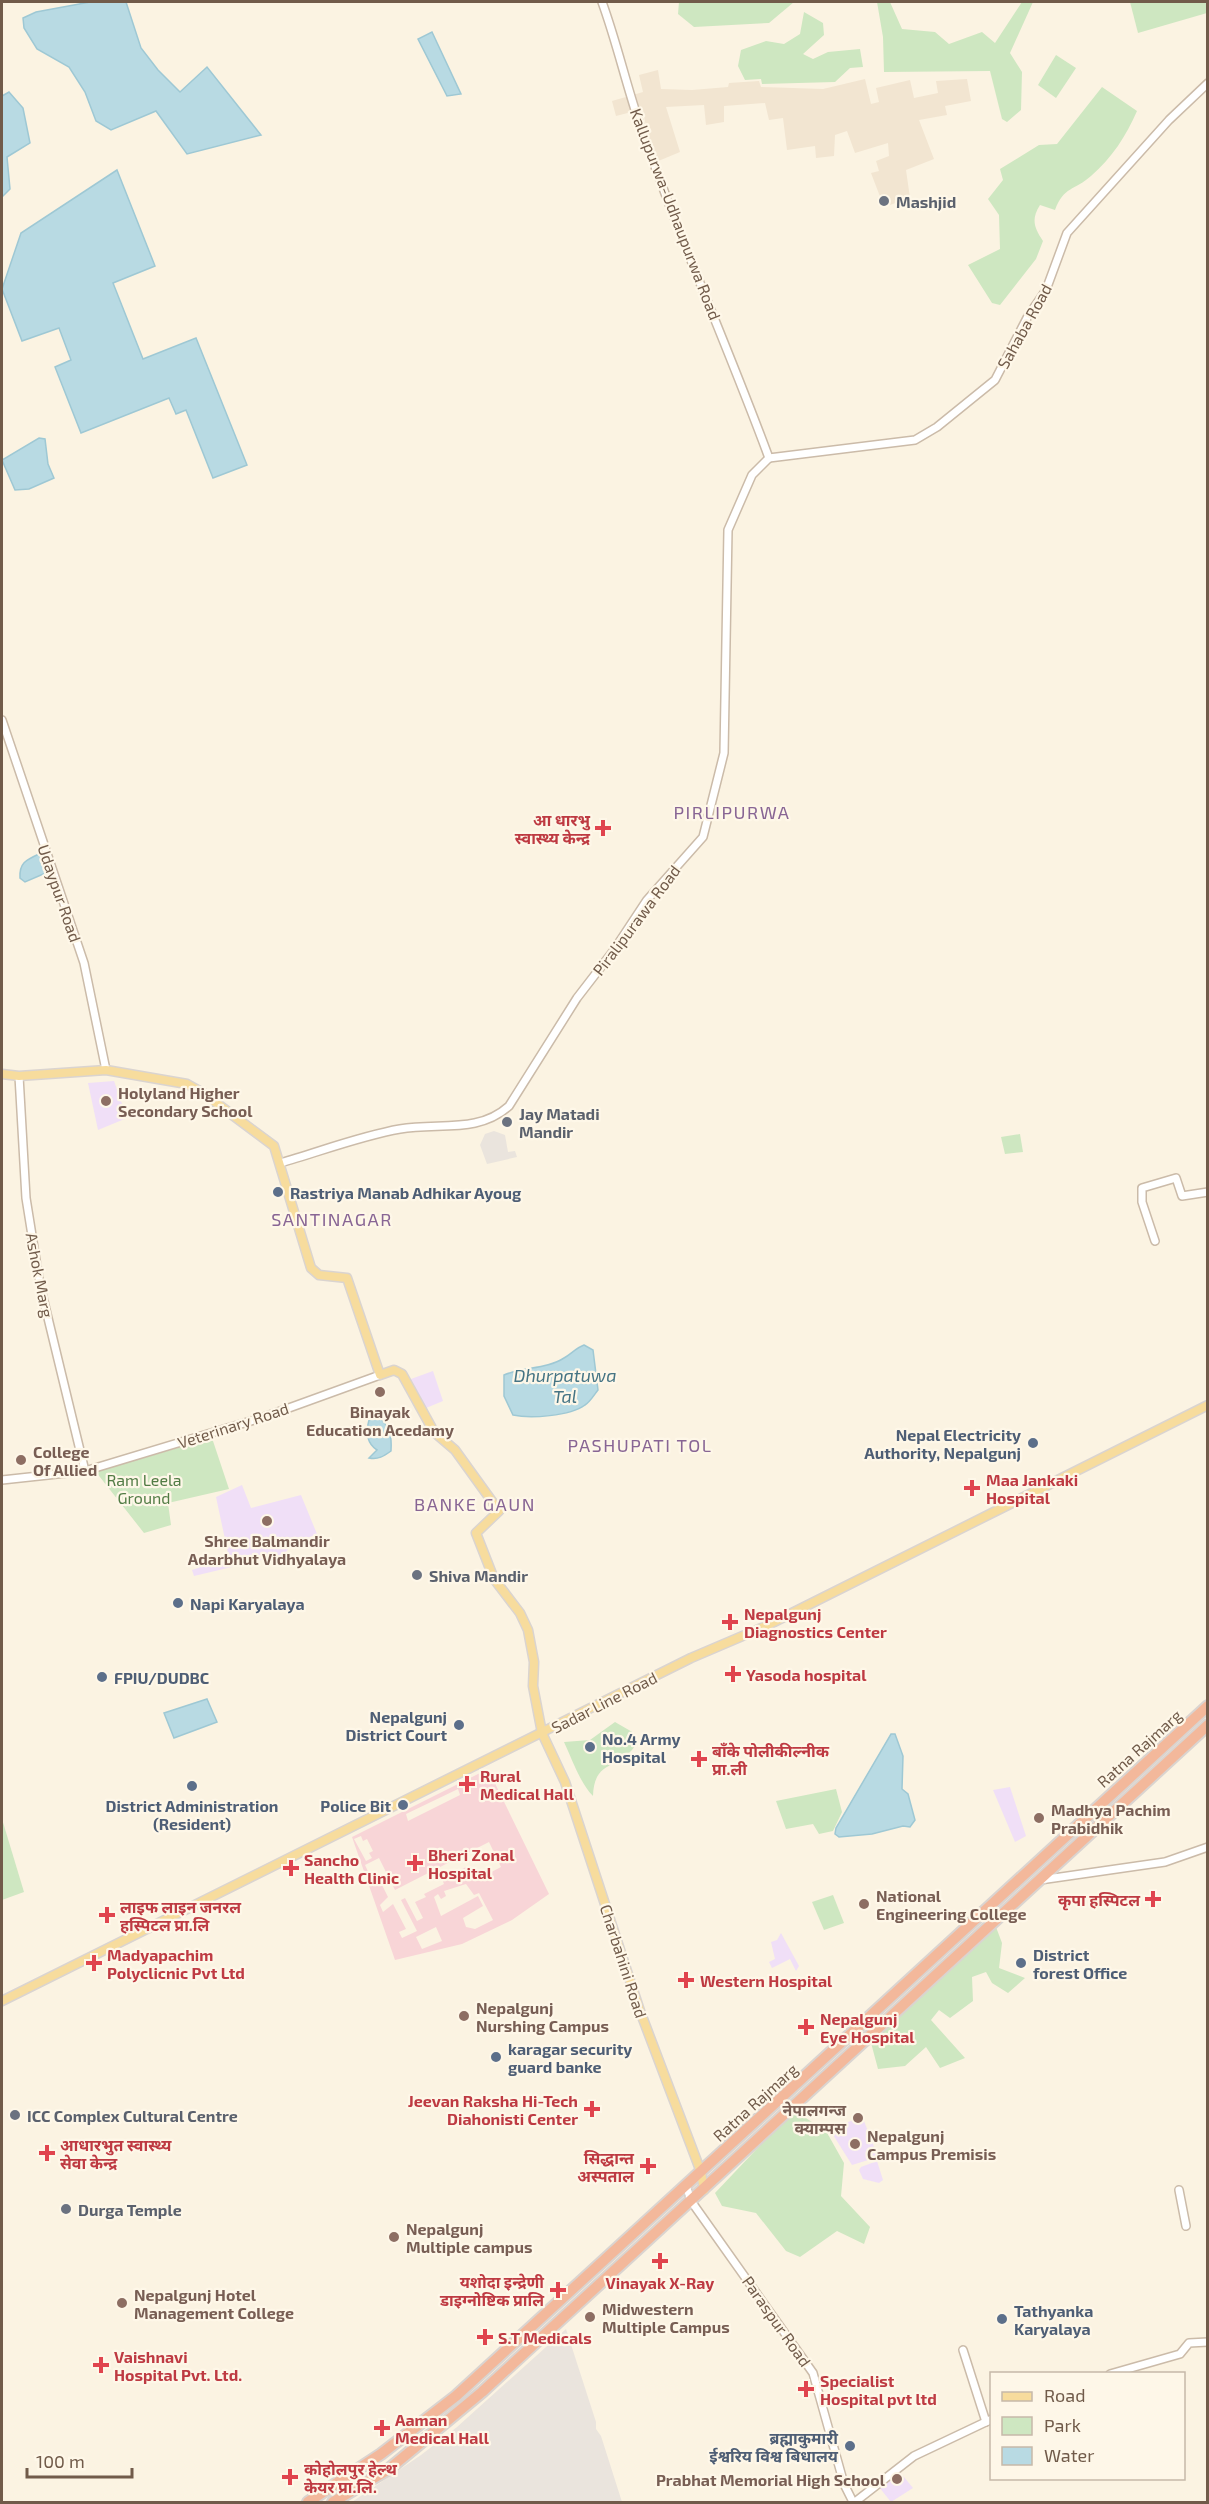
<svg xmlns="http://www.w3.org/2000/svg" width="1209" height="2504" font-family="'Exo 2','Noto Sans Devanagari',sans-serif">
<rect width="100%" height="100%" fill="#fbf3e2"/>
<!-- residential -->
<path fill="#f2e5d1" d="M 658,70 L 661,89 L 692,90 L 728,87 L 729,83 L 759,81 L 761,87 L 823,89 L 865,79 L 871,104 L 879,102 L 876,88 L 910,80 L 914,98 L 938,93 L 936,81 L 967,79 L 971,101 L 945,106 L 947,115 L 919,120 L 934,159 L 906,170 L 910,198 L 884,207 L 871,173 L 879,171 L 876,161 L 889,156 L 888,143 L 855,153 L 847,131 L 835,135 L 834,156 L 816,158 L 815,146 L 787,150 L 783,118 L 769,120 L 765,103 L 724,106 L 724,122 L 706,125 L 704,105 L 666,107 L 680,152 L 656,162 L 641,129 L 646,128 L 643,109 L 616,116 L 612,101 L 643,92 L 639,75 Z"/>
<!-- industrial -->
<g fill="#eae4dd">
<path d="M 494,1131 L 505,1135 L 508,1152 L 515,1151 L 517,1157 L 487,1164 L 480,1145 L 485,1134 Z"/>
<path d="M 566,2329 L 596,2422 L 596,2429 L 601,2436 L 622,2502 L 352,2502 L 421,2455 L 457,2427 Z"/>
</g>
<!-- education -->
<g fill="#f0dff7">
<path d="M 114,1081 L 127,1118 L 98,1130 L 88,1083 Z"/>
<path d="M 433,1371 L 443,1401 L 426,1408 L 411,1379 Z"/>
<path d="M 242,1485 L 251,1508 L 301,1495 L 317,1534 L 293,1544 L 283,1555 L 194,1576 L 192,1570 L 229,1558 L 216,1497 Z"/>
<path d="M 1010,1787 L 1026,1836 L 1015,1842 L 993,1790 Z"/>
<path d="M 781,1933 L 799,1966 L 796,1971 L 790,1959 L 772,1968 L 769,1962 L 775,1959 L 771,1942 L 777,1940 Z"/>
<path d="M 862,2116 L 878,2157 L 852,2165 L 830,2130 Z"/>
<path d="M 877,2161 L 883,2180 L 879,2183 L 863,2179 L 859,2170 L 861,2167 Z"/>
<path d="M 899,2471 L 913,2488 L 891,2502 L 879,2487 Z"/>
</g>
<!-- medical -->
<path fill="#f8d5d7" fill-rule="evenodd" d="M 488,1769 L 549,1894 L 512,1920 L 462,1944 L 395,1960 L 352,1837 ZM 458,1789 L 460,1795 L 408,1821 L 406,1814 ZM 361,1836 L 363,1841 L 367,1839 L 373,1851 L 369,1853 L 372,1858 L 366,1861 L 354,1839 ZM 489,1842 L 501,1867 L 476,1880 L 470,1868 L 466,1867 L 442,1879 L 444,1884 L 424,1894 L 426,1897 L 415,1902 L 423,1918 L 417,1921 L 405,1898 L 401,1900 L 417,1931 L 402,1938 L 399,1932 L 406,1929 L 393,1904 L 383,1912 L 380,1905 L 388,1897 L 378,1877 L 372,1880 L 365,1865 L 379,1858 L 395,1890 ZM 466,1884 L 474,1895 L 479,1893 L 493,1920 L 475,1929 L 466,1927 L 463,1918 L 483,1906 L 478,1896 L 441,1916 L 434,1897 L 438,1894 L 441,1899 L 446,1896 L 444,1891 ZM 436,1927 L 442,1941 L 422,1949 L 416,1937 Z"/>
<!-- green -->
<g fill="#cee7c1">
<path d="M 679,2 L 794,2 L 769,23 L 694,27 L 678,14 Z"/>
<path d="M 877,2 L 890,2 L 902,29 L 935,32 L 949,44 L 982,32 L 995,43 L 1022,2 L 1033,2 L 1010,53 L 1022,72 L 1021,110 L 1007,122 L 1002,119 L 990,71 L 884,72 L 883,37 Z"/>
<path d="M 1130,2 L 1207,2 L 1207,13 L 1138,33 Z"/>
<path d="M 804,12 L 823,23 L 824,35 L 803,54 L 813,59 L 828,52 L 860,49 L 863,67 L 850,68 L 835,82 L 762,84 L 761,79 L 745,80 L 738,66 L 741,50 L 766,41 L 784,44 L 800,34 Z"/>
<path d="M 1056,55 L 1076,68 L 1056,98 L 1038,85 Z"/>
<path d="M 1102,87 L 1137,111 C 1126,136 1112,158 1091,176 C 1074,191 1064,186 1055,210 L 1040,205 C 1031,219 1034,228 1043,241 L 1036,259 L 1000,305 L 992,303 L 968,265 L 1000,249 L 999,215 L 988,199 L 1003,180 L 1000,169 L 1039,145 L 1057,144 Z"/>
<path d="M 1020,1134 L 1023,1152 L 1005,1154 L 1001,1137 Z"/>
<path d="M 212,1438 L 229,1489 L 168,1503 L 171,1525 L 144,1533 L 96,1472 Z"/>
<path d="M 615,1722 L 634,1733 L 637,1743 C 620,1771 594,1758 593,1796 C 580,1783 572,1759 564,1742 L 590,1740 Z"/>
<path d="M 836,1789 L 842,1812 L 833,1831 L 819,1834 L 813,1824 L 786,1829 L 776,1801 Z"/>
<path d="M 2,1819 L 24,1892 L 2,1900 Z"/>
<path d="M 833,1895 L 844,1923 L 824,1930 L 812,1902 Z"/>
<path d="M 996,1927 L 1002,1943 L 999,1968 L 1025,1978 L 1008,1993 L 992,1983 L 986,1972 L 972,1977 L 973,2001 L 950,2018 L 939,2010 L 931,2020 L 965,2058 L 940,2068 L 926,2047 L 905,2066 L 878,2069 L 870,2039 Z"/>
<path d="M 798,2113 L 812,2122 L 821,2122 L 844,2163 L 841,2196 L 870,2227 L 864,2244 L 837,2231 L 800,2257 L 786,2251 L 756,2213 L 722,2206 L 715,2193 L 788,2116 Z"/>
</g>
<!-- water -->
<g fill="#b8dae3" stroke="#9ec8d4" stroke-width="1.5">
<path d="M 90,2 L 126,2 L 141,48 L 158,70 L 180,92 L 207,67 L 261,135 L 187,154 L 156,111 L 111,130 L 96,121 L 85,92 L 69,67 L 37,49 L 24,28 L 23,18 L 36,12 Z"/>
<path d="M 432,32 L 461,94 L 447,96 L 418,39 Z"/>
<path d="M 9,92 L 23,108 L 30,143 L 7,157 L 10,189 L 2,197 L 2,96 Z"/>
<path d="M 117,170 L 155,266 L 113,283 L 143,359 L 196,338 L 247,465 L 213,478 L 186,410 L 176,414 L 169,398 L 81,433 L 55,367 L 71,360 L 59,328 L 22,341 L 2,289 L 21,233 Z"/>
<path d="M 39,438 L 45,439 L 48,464 L 54,478 L 29,489 L 15,490 L 2,460 Z"/>
<path d="M 39,854 L 42,855 L 48,872 L 25,882 L 20,878 C 19,863 26,860 39,854 Z"/>
<path d="M 584,1345 L 593,1350 L 598,1390 C 594,1395 590,1402 585,1405 C 570,1416 530,1419 513,1415 L 504,1396 L 504,1375 C 523,1367 547,1369 564,1358 C 571,1354 576,1348 584,1345 Z"/>
<path d="M 378,1417 C 390,1426 392,1436 391,1451 C 384,1456 378,1460 369,1458 L 377,1450 C 366,1443 366,1431 369,1420 Z"/>
<path d="M 207,1699 L 217,1722 L 174,1738 L 164,1713 Z"/>
<path d="M 891,1734 L 895,1734 L 903,1756 L 902,1789 L 908,1794 L 915,1820 L 910,1827 L 903,1826 L 872,1834 L 839,1837 L 835,1834 L 836,1828 Z"/>
</g>
<g fill="none" stroke-linecap="round" stroke-linejoin="round">
<defs>
<g id="minor">
<path d="M 602,2 C 616,40 625,80 638,119 C 677,234 727,344 769,458"/>
<path d="M 769,458 L 915,440 L 937,427 L 995,380 L 1028,316 L 1046,290 L 1067,233 L 1169,120 L 1208,83"/>
<path d="M 2,720 L 84,963 L 106,1070"/>
<path d="M 19,1076 L 26,1198 L 40,1285 L 85,1471"/>
<path d="M 280,1163 C 319,1152 360,1136 400,1129 C 438,1122 478,1134 509,1106 L 577,998 L 614,950 L 647,900 L 703,837 L 724,753 L 728,530 L 752,475 L 769,458"/>
<path d="M 1155,1241 L 1142,1202 L 1142,1188 L 1176,1178 L 1182,1196 L 1208,1192"/>
<path d="M 2,1480 L 85,1471 L 264,1417 L 380,1375"/>
<path d="M 1040,1880 L 1165,1862 L 1208,1847"/>
<path d="M 686,2185 L 691,2201 L 813,2373 L 844,2484 L 853,2502"/>
<path d="M 1179,2190 L 1186,2226"/>
<path d="M 963,2350 L 986,2422"/>
<path d="M 1110,2374 L 1180,2354 L 1189,2343 L 1208,2342"/>
<path d="M 855,2502 L 914,2456 L 992,2419"/>
</g>
<g id="major">
<path d="M 2,1074 L 19,1076 L 106,1070 L 187,1084 L 203,1093 L 274,1146 L 311,1268 L 319,1275 L 347,1278 L 380,1375 L 394,1370 L 402,1374 L 434,1432 L 455,1450 L 499,1511 L 476,1533 L 494,1579 L 520,1613 L 528,1630 L 534,1662 L 533,1686 L 542,1733 L 565,1782 L 640,2011 L 701,2172 L 704,2190"/>
<path d="M 2,2001 L 691,1658 L 766,1626 L 1208,1405"/>
</g>
<g id="highway">
<path d="M 308,2502 L 381,2454 L 456,2396 L 1208,1706"/>
<path d="M 333,2502 L 389,2469 L 482,2392 L 1208,1725"/>
</g>
</defs>
<!-- minor casing -->
<use href="#minor" stroke="#cbbba9" stroke-width="10"/>
<!-- major casing -->
<use href="#major" stroke="#dad4d0" stroke-width="11"/>
<!-- highway casing -->
<use href="#highway" stroke="#dad4d0" stroke-width="14"/>
<!-- minor -->
<use href="#minor" stroke="#fff" stroke-width="7"/>
<!-- major -->
<use href="#major" stroke="#f7dc9d" stroke-width="8"/>
<!-- highway -->
<use href="#highway" stroke="#f3b89b" stroke-width="10"/>
</g>
<!-- markers -->
<g fill="#6b7280" stroke="#fef7e8" stroke-width="2">
<circle cx="884" cy="201" r="6"/>
<circle cx="507" cy="1122" r="6"/>
<circle cx="417" cy="1575" r="6"/>
<circle cx="15" cy="2115" r="6"/>
<circle cx="66" cy="2209" r="6"/>
</g>
<g fill="#e0444e" stroke="#fef7e8" stroke-width="2">
<path d="M600 819h6v6h6v6h-6v6h-6v-6h-6v-6h6z"/>
<path d="M969 1479h6v6h6v6h-6v6h-6v-6h-6v-6h6z"/>
<path d="M727 1613h6v6h6v6h-6v6h-6v-6h-6v-6h6z"/>
<path d="M730 1665h6v6h6v6h-6v6h-6v-6h-6v-6h6z"/>
<path d="M696 1750h6v6h6v6h-6v6h-6v-6h-6v-6h6z"/>
<path d="M464 1775h6v6h6v6h-6v6h-6v-6h-6v-6h6z"/>
<path d="M412 1854h6v6h6v6h-6v6h-6v-6h-6v-6h6z"/>
<path d="M288 1859h6v6h6v6h-6v6h-6v-6h-6v-6h6z"/>
<path d="M1150 1890h6v6h6v6h-6v6h-6v-6h-6v-6h6z"/>
<path d="M104 1906h6v6h6v6h-6v6h-6v-6h-6v-6h6z"/>
<path d="M91 1954h6v6h6v6h-6v6h-6v-6h-6v-6h6z"/>
<path d="M683 1971h6v6h6v6h-6v6h-6v-6h-6v-6h6z"/>
<path d="M803 2018h6v6h6v6h-6v6h-6v-6h-6v-6h6z"/>
<path d="M589 2100h6v6h6v6h-6v6h-6v-6h-6v-6h6z"/>
<path d="M44 2144h6v6h6v6h-6v6h-6v-6h-6v-6h6z"/>
<path d="M645 2157h6v6h6v6h-6v6h-6v-6h-6v-6h6z"/>
<path d="M657 2252h6v6h6v6h-6v6h-6v-6h-6v-6h6z"/>
<path d="M555 2281h6v6h6v6h-6v6h-6v-6h-6v-6h6z"/>
<path d="M482 2328h6v6h6v6h-6v6h-6v-6h-6v-6h6z"/>
<path d="M98 2356h6v6h6v6h-6v6h-6v-6h-6v-6h6z"/>
<path d="M803 2380h6v6h6v6h-6v6h-6v-6h-6v-6h6z"/>
<path d="M379 2419h6v6h6v6h-6v6h-6v-6h-6v-6h6z"/>
<path d="M287 2468h6v6h6v6h-6v6h-6v-6h-6v-6h6z"/>
</g>
<g fill="#8d6e63" stroke="#fef7e8" stroke-width="2">
<circle cx="106" cy="1101" r="6"/>
<circle cx="380" cy="1392" r="6"/>
<circle cx="21" cy="1460" r="6"/>
<circle cx="267" cy="1521" r="6"/>
<circle cx="1039" cy="1818" r="6"/>
<circle cx="864" cy="1904" r="6"/>
<circle cx="464" cy="2016" r="6"/>
<circle cx="858" cy="2118" r="6"/>
<circle cx="855" cy="2144" r="6"/>
<circle cx="394" cy="2237" r="6"/>
<circle cx="122" cy="2303" r="6"/>
<circle cx="590" cy="2317" r="6"/>
<circle cx="897" cy="2479" r="6"/>
</g>
<g fill="#5c6f8a" stroke="#fef7e8" stroke-width="2">
<circle cx="278" cy="1192" r="6"/>
<circle cx="1033" cy="1443" r="6"/>
<circle cx="178" cy="1603" r="6"/>
<circle cx="102" cy="1677" r="6"/>
<circle cx="459" cy="1725" r="6"/>
<circle cx="590" cy="1747" r="6"/>
<circle cx="192" cy="1786" r="6"/>
<circle cx="403" cy="1805" r="6"/>
<circle cx="1021" cy="1963" r="6"/>
<circle cx="496" cy="2057" r="6"/>
<circle cx="1002" cy="2319" r="6"/>
<circle cx="850" cy="2446" r="6"/>
</g>
<g text-anchor="middle" dominant-baseline="central" stroke-width="4.5" stroke-linejoin="round" paint-order="stroke">
<!-- worship labels -->
<g font-size="16" font-weight="bold" fill="#5b616d" stroke="#fef7e8" text-anchor="start">
<text x="896" y="201">Mashjid</text>
<text x="519" y="1113">Jay Matadi<tspan x="519" dy="18">Mandir</tspan></text>
<text x="429" y="1575">Shiva Mandir</text>
<text x="27" y="2115">ICC Complex Cultural Centre</text>
<text x="78" y="2209">Durga Temple</text>
</g>
<!-- street labels -->
<g font-size="16" fill="#715b4a" stroke="#fef7e8">
<text transform="translate(676 214) rotate(69)">Kallupurwa-Udhaupurwa Road</text>
<text transform="translate(1024 326) rotate(-61)">Sahaba Road</text>
<text transform="translate(60 893) rotate(71)">Udaypur Road</text>
<text transform="translate(636 920) rotate(-53)">Piralipurawa Road</text>
<text transform="translate(40 1275) rotate(79)">Ashok Marg</text>
<text transform="translate(233 1425) rotate(-18)">Veterinary Road</text>
<text transform="translate(604 1702) rotate(-27)">Sadar Line Road</text>
<text transform="translate(1139 1748) rotate(-42)">Ratna Rajmarg</text>
<text transform="translate(624 1961) rotate(72)">Charbahini Road</text>
<text transform="translate(755 2102) rotate(-42)">Ratna Rajmarg</text>
<text transform="translate(777 2321) rotate(55)">Paraspur Road</text>
</g>
<!-- health labels -->
<g font-size="16" font-weight="bold" fill="#be3a42" stroke="#fef7e8" text-anchor="start">
<text x="590" y="819" text-anchor="end">आ धारभु<tspan x="590" dy="18">स्वास्थ्य केन्द्र</tspan></text>
<text x="986" y="1479">Maa Jankaki<tspan x="986" dy="18">Hospital</tspan></text>
<text x="744" y="1613">Nepalgunj<tspan x="744" dy="18">Diagnostics Center</tspan></text>
<text x="746" y="1674">Yasoda hospital</text>
<text x="712" y="1750">बाँके पोलीकील्नीक<tspan x="712" dy="18">प्रा.ली</tspan></text>
<text x="480" y="1775">Rural<tspan x="480" dy="18">Medical Hall</tspan></text>
<text x="428" y="1854">Bheri Zonal<tspan x="428" dy="18">Hospital</tspan></text>
<text x="304" y="1859">Sancho<tspan x="304" dy="18">Health Clinic</tspan></text>
<text x="1140" y="1899" text-anchor="end">कृपा हस्पिटल</text>
<text x="120" y="1906">लाइफ लाइन जनरल<tspan x="120" dy="18">हस्पिटल प्रा.लि</tspan></text>
<text x="107" y="1954">Madyapachim<tspan x="107" dy="18">Polyclicnic Pvt Ltd</tspan></text>
<text x="700" y="1980">Western Hospital</text>
<text x="820" y="2018">Nepalgunj<tspan x="820" dy="18">Eye Hospital</tspan></text>
<text x="578" y="2100" text-anchor="end">Jeevan Raksha Hi-Tech<tspan x="578" dy="18">Diahonisti Center</tspan></text>
<text x="60" y="2144">आधारभुत स्वास्थ्य<tspan x="60" dy="18">सेवा केन्द्र</tspan></text>
<text x="634" y="2157" text-anchor="end">सिद्धान्त<tspan x="634" dy="18">अस्पताल</tspan></text>
<text x="544" y="2281" text-anchor="end">यशोदा इन्द्रेणी<tspan x="544" dy="18">डाइग्नोष्टिक प्रालि</tspan></text>
<text x="660" y="2282" text-anchor="middle">Vinayak X-Ray</text>
<text x="498" y="2337">S.T Medicals</text>
<text x="114" y="2356">Vaishnavi<tspan x="114" dy="18">Hospital Pvt. Ltd.</tspan></text>
<text x="820" y="2380">Specialist<tspan x="820" dy="18">Hospital pvt ltd</tspan></text>
<text x="395" y="2419">Aaman<tspan x="395" dy="18">Medical Hall</tspan></text>
<text x="304" y="2468">काेहाेलपुर हेल्थ<tspan x="304" dy="18">केयर प्रा.लि.</tspan></text>
</g>
<!-- education labels -->
<g font-size="16" font-weight="bold" fill="#785e54" stroke="#fef7e8" text-anchor="start">
<text x="118" y="1092">Holyland Higher<tspan x="118" dy="18">Secondary School</tspan></text>
<text x="380" y="1411" text-anchor="middle">Binayak<tspan x="380" dy="18">Education Acedamy</tspan></text>
<text x="33" y="1451">College<tspan x="33" dy="18">Of Allied</tspan></text>
<text x="267" y="1540" text-anchor="middle">Shree Balmandir<tspan x="267" dy="18">Adarbhut Vidhyalaya</tspan></text>
<text x="1051" y="1809">Madhya Pachim<tspan x="1051" dy="18">Prabidhik</tspan></text>
<text x="876" y="1895">National<tspan x="876" dy="18">Engineering College</tspan></text>
<text x="476" y="2007">Nepalgunj<tspan x="476" dy="18">Nurshing Campus</tspan></text>
<text x="846" y="2109" text-anchor="end">नेपालगन्ज<tspan x="846" dy="18">क्याम्पस</tspan></text>
<text x="867" y="2135">Nepalgunj<tspan x="867" dy="18">Campus Premisis</tspan></text>
<text x="406" y="2228">Nepalgunj<tspan x="406" dy="18">Multiple campus</tspan></text>
<text x="134" y="2294">Nepalgunj Hotel<tspan x="134" dy="18">Management College</tspan></text>
<text x="602" y="2308">Midwestern<tspan x="602" dy="18">Multiple Campus</tspan></text>
<text x="885" y="2479" text-anchor="end">Prabhat Memorial High School</text>
</g>
<!-- service labels -->
<g font-size="16" font-weight="bold" fill="#4e5e75" stroke="#fef7e8" text-anchor="start">
<text x="290" y="1192">Rastriya Manab Adhikar Ayoug</text>
<text x="1021" y="1434" text-anchor="end">Nepal Electricity<tspan x="1021" dy="18">Authority, Nepalgunj</tspan></text>
<text x="190" y="1603">Napi Karyalaya</text>
<text x="114" y="1677">FPIU/DUDBC</text>
<text x="447" y="1716" text-anchor="end">Nepalgunj<tspan x="447" dy="18">District Court</tspan></text>
<text x="602" y="1738">No.4 Army<tspan x="602" dy="18">Hospital</tspan></text>
<text x="192" y="1805" text-anchor="middle">District Administration<tspan x="192" dy="18">(Resident)</tspan></text>
<text x="391" y="1805" text-anchor="end">Police Bit</text>
<text x="1033" y="1954">District<tspan x="1033" dy="18">forest Office</tspan></text>
<text x="508" y="2048">karagar security<tspan x="508" dy="18">guard banke</tspan></text>
<text x="1014" y="2310">Tathyanka<tspan x="1014" dy="18">Karyalaya</tspan></text>
<text x="838" y="2437" text-anchor="end">ब्रह्माकुमारी<tspan x="838" dy="18">ईश्वरिय विश्व बिधालय</tspan></text>
</g>
<!-- park labels -->
<g font-size="16" fill="#527c45" stroke="#fef7e8">
<text x="144" y="1479">Ram Leela<tspan x="144" dy="18">Ground</tspan></text>
</g>
<!-- neighbourhood labels -->
<g font-size="18" letter-spacing="1.5" fill="#886594" stroke="#fef7e8">
<text x="732" y="812">PIRLIPURWA</text>
<text x="332" y="1219">SANTINAGAR</text>
<text x="640" y="1445">PASHUPATI TOL</text>
<text x="475" y="1504">BANKE GAUN</text>
</g>
<!-- water labels -->
<g font-size="18" font-style="italic" fill="#457484" stroke="#fef7e8">
<text x="565" y="1375">Dhurpatuwa<tspan x="565" dy="21">Tal</tspan></text>
</g>
</g>
<!-- border -->
<rect width="1209" height="2504" fill="none" stroke="#715b4a" stroke-width="6"/>
<!-- legend -->
<rect x="990" y="2372" width="195" height="108" fill="#fef7e8" stroke="#c6b9a9" stroke-width="1.5"/>
<rect x="1002" y="2392" width="30" height="9" fill="#f7dc9d" stroke="#c6b9a9" stroke-width="1.5"/>
<text x="1044" y="2402" font-size="18" fill="#715b4a">Road</text>
<rect x="1002" y="2417" width="30" height="18" fill="#cee7c1" stroke="#c6b9a9" stroke-width="1.5"/>
<text x="1044" y="2432" font-size="18" fill="#715b4a">Park</text>
<rect x="1002" y="2447" width="30" height="18" fill="#b8dae3" stroke="#c6b9a9" stroke-width="1.5"/>
<text x="1044" y="2462" font-size="18" fill="#715b4a">Water</text>
<!-- scale -->
<path d="M27 2468v9h105v-9" fill="none" stroke="#715b4a" stroke-width="3"/>
<text x="36" y="2468" font-size="18" fill="#715b4a" stroke="#fef7e8" stroke-width="4.5" paint-order="stroke">100 m</text>
</svg>
